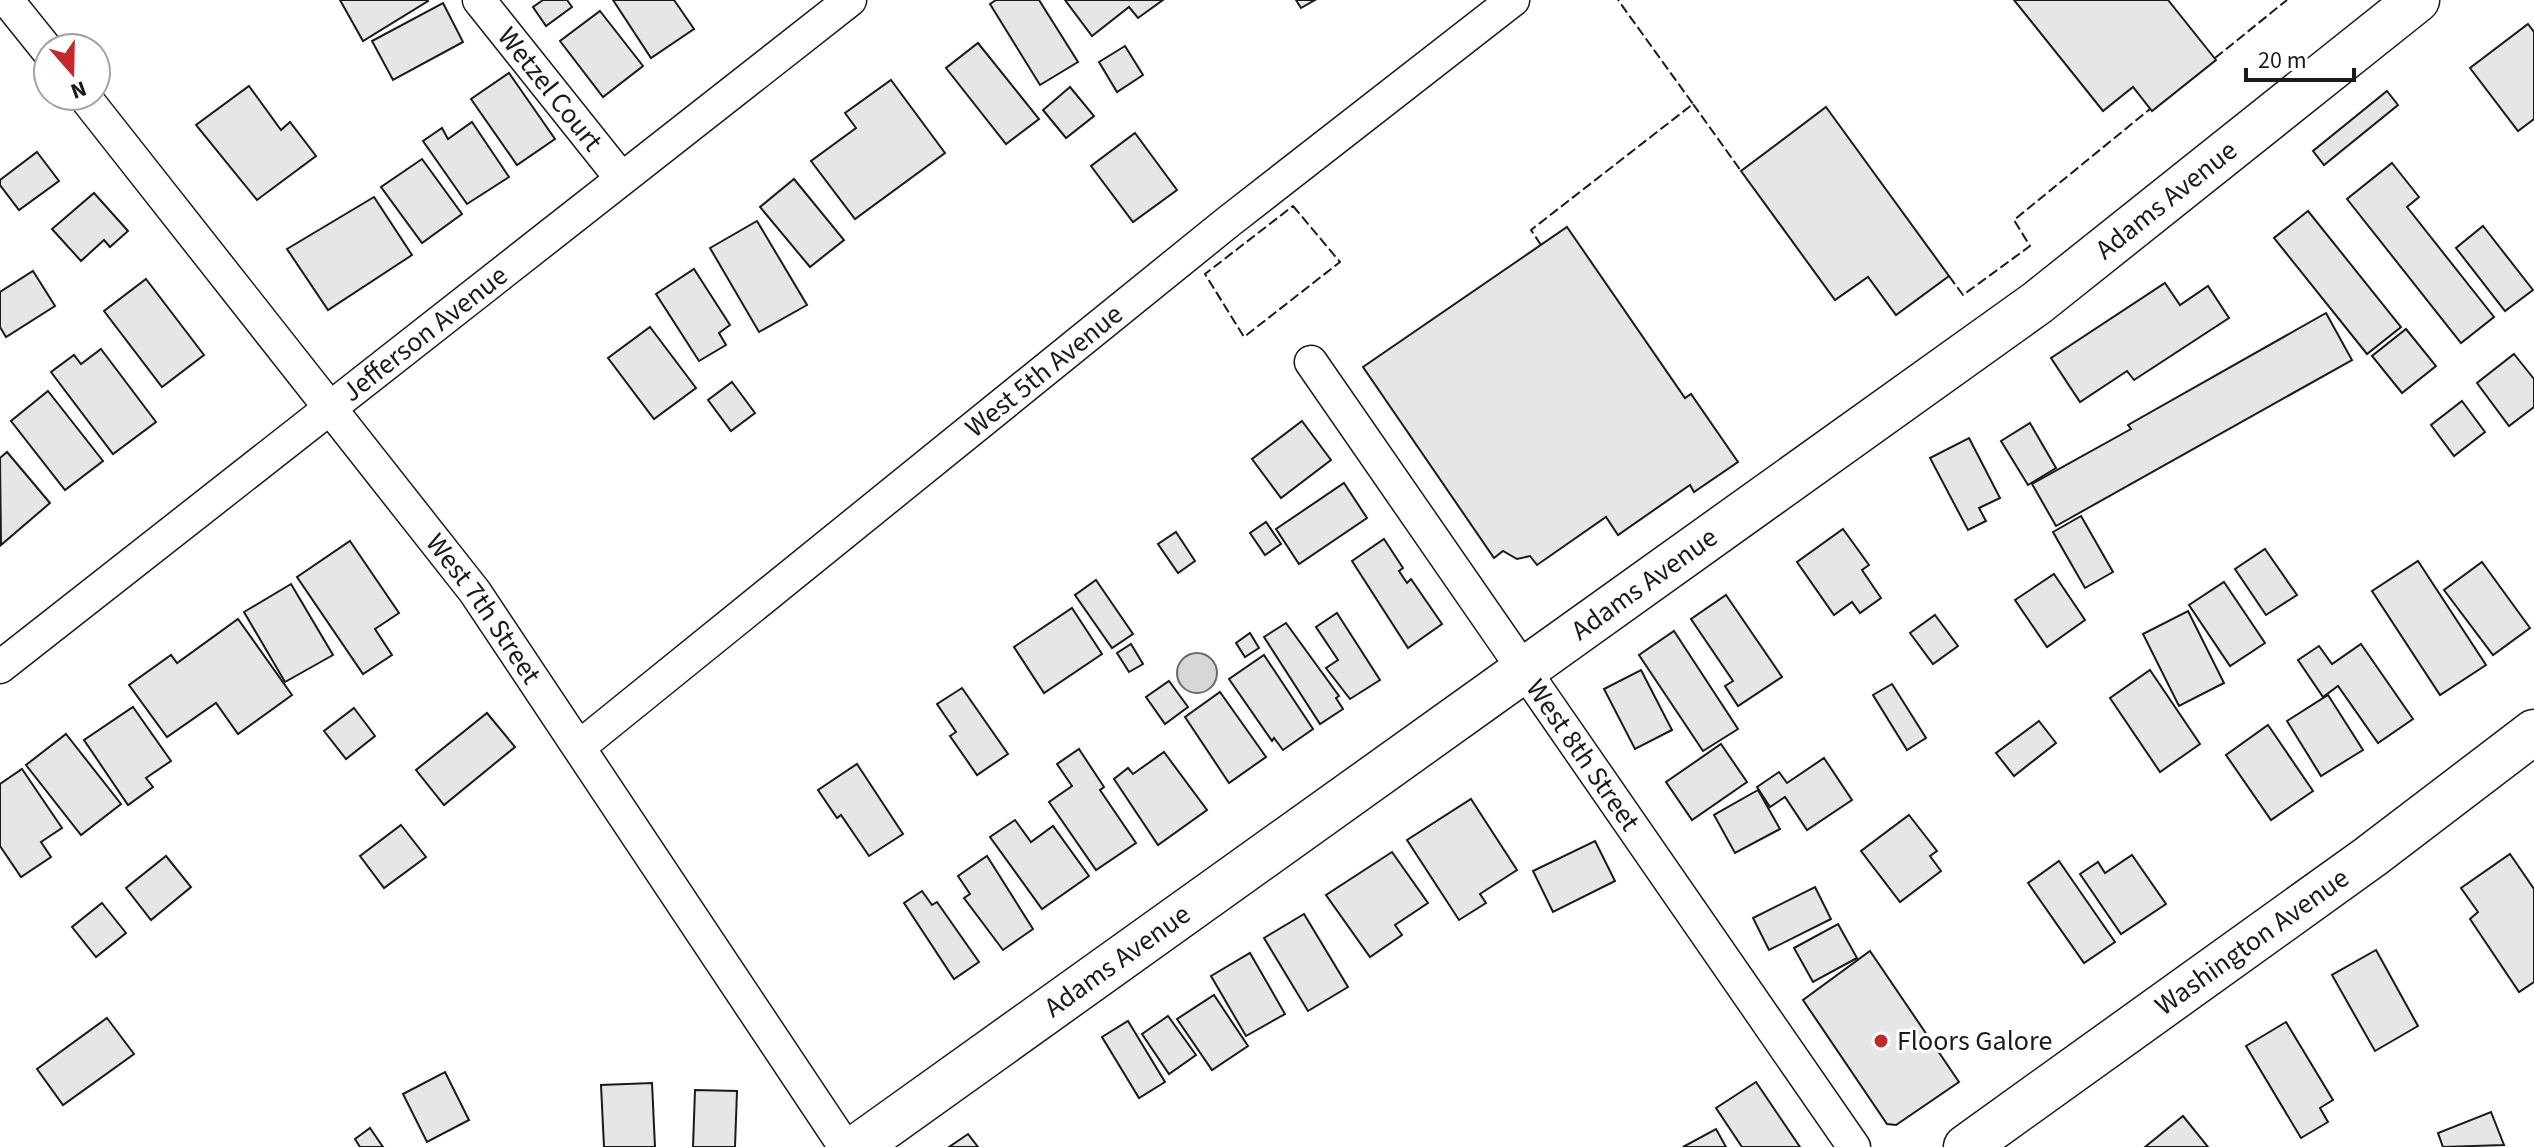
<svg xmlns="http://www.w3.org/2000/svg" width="2534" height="1147" font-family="'Source Sans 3',sans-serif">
<rect width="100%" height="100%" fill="#fff"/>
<!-- water -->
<circle fill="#d7d7d7" stroke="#6a6a6a" stroke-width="2" cx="1197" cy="673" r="20"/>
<!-- building -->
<g fill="#e6e6e6" stroke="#1a1a1a" stroke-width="2">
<path d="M 340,0 L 427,0 L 428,1 L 363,41 Z"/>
<path d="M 543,0 L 567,0 L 572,7 L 546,26 L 533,7 Z"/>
<path d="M 613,0 L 674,0 L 694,29 L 651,58 Z"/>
<path d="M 996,0 L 1039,0 L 1078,62 L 1040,85 L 990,4 Z"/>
<path d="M 1065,0 L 1163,0 L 1138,18 L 1129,7 L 1092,36 Z"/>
<path d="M 1296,0 L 1315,0 L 1301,8 Z"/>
<path d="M 2014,0 L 2168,0 L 2216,60 L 2152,111 L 2133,87 L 2103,111 Z"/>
<path d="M 443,3 L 463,42 L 393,80 L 372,41 Z"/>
<path d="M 600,11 L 643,66 L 603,97 L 560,41 Z"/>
<path d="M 2528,24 L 2534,32 L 2534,119 L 2518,131 L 2470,68 Z"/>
<path d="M 978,43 L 1039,119 L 1006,144 L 946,68 Z"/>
<path d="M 1125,46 L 1143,75 L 1117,92 L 1099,62 Z"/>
<path d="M 509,73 L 555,139 L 517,165 L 471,99 Z"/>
<path d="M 891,80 L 945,153 L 855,219 L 811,161 L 856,128 L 845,113 Z"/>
<path d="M 249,86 L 281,130 L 290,122 L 316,156 L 257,200 L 196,125 Z"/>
<path d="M 1070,87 L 1094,116 L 1066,138 L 1043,110 Z"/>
<path d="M 2387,91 L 2398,105 L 2324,165 L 2313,151 Z"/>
<path d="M 1826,107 L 1949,276 L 1896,315 L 1868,277 L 1835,300 L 1741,171 Z"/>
<path d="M 472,122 L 509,177 L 467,204 L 423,141 L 442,128 L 448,139 Z"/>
<path d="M 1135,133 L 1177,190 L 1133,222 L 1091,166 Z"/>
<path d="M 37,152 L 59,181 L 19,210 L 0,185 L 0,180 Z"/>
<path d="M 422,159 L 462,214 L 422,243 L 381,187 Z"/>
<path d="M 2392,163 L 2419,197 L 2407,207 L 2494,317 L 2461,343 L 2347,199 Z"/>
<path d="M 794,179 L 844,240 L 810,267 L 760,207 Z"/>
<path d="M 94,193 L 128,231 L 110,247 L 104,240 L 81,261 L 52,229 Z"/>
<path d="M 374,197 L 412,255 L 328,310 L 287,249 Z"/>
<path d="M 2308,211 L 2401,327 L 2367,354 L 2274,238 Z"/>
<path d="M 757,221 L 807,305 L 759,332 L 710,248 Z"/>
<path d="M 2483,226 L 2533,290 L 2505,311 L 2456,248 Z"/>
<path d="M 1567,227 L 1685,398 L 1691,394 L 1738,462 L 1694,492 L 1690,485 L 1618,535 L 1606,517 L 1537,565 L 1530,556 L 1517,559 L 1503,551 L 1494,558 L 1363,367 Z"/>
<path d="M 694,269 L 730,325 L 719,333 L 726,345 L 699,361 L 656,294 Z"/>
<path d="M 33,271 L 55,306 L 6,337 L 0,327 L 0,292 Z"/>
<path d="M 146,279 L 204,355 L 162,387 L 104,311 Z"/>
<path d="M 2165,283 L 2180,305 L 2208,286 L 2229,318 L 2134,380 L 2127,371 L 2080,402 L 2051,358 Z"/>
<path d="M 2326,313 L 2352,360 L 2056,526 L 2032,484 L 2131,429 L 2128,425 Z"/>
<path d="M 650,327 L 696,388 L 654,419 L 608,358 Z"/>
<path d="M 2406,329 L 2436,366 L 2402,393 L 2372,356 Z"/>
<path d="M 101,349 L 156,422 L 113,454 L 51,372 L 74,355 L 81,364 Z"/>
<path d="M 2514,354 L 2534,379 L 2534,407 L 2509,426 L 2477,383 Z"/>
<path d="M 732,382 L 755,413 L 731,431 L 708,400 Z"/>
<path d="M 48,391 L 103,461 L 65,490 L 11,421 Z"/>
<path d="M 2462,401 L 2485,432 L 2454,456 L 2431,425 Z"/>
<path d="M 1302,421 L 1331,460 L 1281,498 L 1252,459 Z"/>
<path d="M 2030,423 L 2056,468 L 2028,485 L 2001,441 Z"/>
<path d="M 1969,438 L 2000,498 L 1979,508 L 1986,521 L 1968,530 L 1930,458 Z"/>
<path d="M 7,452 L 50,503 L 1,545 L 0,458 Z"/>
<path d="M 1344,483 L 1367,518 L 1299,564 L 1276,529 Z"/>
<path d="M 2081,516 L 2113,572 L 2085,588 L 2053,532 Z"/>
<path d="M 1266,522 L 1281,544 L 1265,555 L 1250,533 Z"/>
<path d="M 1843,529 L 1869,565 L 1862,570 L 1881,598 L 1860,613 L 1852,602 L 1834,615 L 1797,562 Z"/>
<path d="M 1176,532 L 1195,561 L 1178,573 L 1158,544 Z"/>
<path d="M 1384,539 L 1403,568 L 1399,571 L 1407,583 L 1411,579 L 1442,624 L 1408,648 L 1352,561 Z"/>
<path d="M 350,541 L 399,613 L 375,629 L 392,655 L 363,674 L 297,577 Z"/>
<path d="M 2265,549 L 2297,595 L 2266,615 L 2235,569 Z"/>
<path d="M 2418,561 L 2486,665 L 2440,695 L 2372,591 Z"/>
<path d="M 2482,562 L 2530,628 L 2493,655 L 2444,590 Z"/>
<path d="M 2054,574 L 2085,620 L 2047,647 L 2015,600 Z"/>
<path d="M 1096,580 L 1133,634 L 1112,648 L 1075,595 Z"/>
<path d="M 2224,582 L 2265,643 L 2230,666 L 2189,605 Z"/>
<path d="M 291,584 L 333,655 L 285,682 L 244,612 Z"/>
<path d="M 1726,595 L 1782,677 L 1738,706 L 1725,686 L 1733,681 L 1691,619 Z"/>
<path d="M 1072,608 L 1102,654 L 1044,693 L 1014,647 Z"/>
<path d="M 2188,611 L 2224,683 L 2179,706 L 2143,634 Z"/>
<path d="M 1337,613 L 1380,680 L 1350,699 L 1326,668 L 1338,660 L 1316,627 Z"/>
<path d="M 1935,615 L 1958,646 L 1933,664 L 1910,633 Z"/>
<path d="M 238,619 L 292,695 L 238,734 L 216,703 L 167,737 L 129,685 L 171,655 L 177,663 Z"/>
<path d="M 1286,623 L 1339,696 L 1336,698 L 1343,709 L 1320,724 L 1264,637 Z"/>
<path d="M 1674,631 L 1738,729 L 1703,751 L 1639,655 Z"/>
<path d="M 1250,633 L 1259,648 L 1245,657 L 1236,643 Z"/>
<path d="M 1131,644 L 1143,664 L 1129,672 L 1117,653 Z"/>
<path d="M 2361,644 L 2413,719 L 2378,743 L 2338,686 L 2323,697 L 2298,660 L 2319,646 L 2332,664 Z"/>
<path d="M 1264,655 L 1313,729 L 1283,750 L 1274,738 L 1272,741 L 1229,679 Z"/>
<path d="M 1641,670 L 1672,730 L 1635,749 L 1604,689 Z"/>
<path d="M 2150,670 L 2200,744 L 2160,772 L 2110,698 Z"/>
<path d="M 1169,681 L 1188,707 L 1165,724 L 1146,697 Z"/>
<path d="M 1892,684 L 1926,738 L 1907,750 L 1873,695 Z"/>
<path d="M 962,688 L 1008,754 L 977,775 L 950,736 L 956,732 L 937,704 Z"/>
<path d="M 1220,692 L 1266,757 L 1229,783 L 1185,717 Z"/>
<path d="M 2328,695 L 2363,750 L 2321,776 L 2287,721 Z"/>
<path d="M 133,707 L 171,761 L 146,778 L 153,787 L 128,805 L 84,740 Z"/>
<path d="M 354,708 L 375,736 L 346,759 L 324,731 Z"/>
<path d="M 487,713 L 515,747 L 444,805 L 416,770 Z"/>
<path d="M 2039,721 L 2056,743 L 2014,776 L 1996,753 Z"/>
<path d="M 2268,725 L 2313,791 L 2271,820 L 2226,755 Z"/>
<path d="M 66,734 L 121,804 L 81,835 L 26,765 Z"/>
<path d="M 1721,744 L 1747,782 L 1692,820 L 1666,782 Z"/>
<path d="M 1079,749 L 1104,787 L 1100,790 L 1136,843 L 1096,870 L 1049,802 L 1072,786 L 1057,764 Z"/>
<path d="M 1164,752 L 1207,810 L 1158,845 L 1114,779 L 1128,768 L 1133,774 Z"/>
<path d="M 1824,758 L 1852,800 L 1807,830 L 1785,797 L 1770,807 L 1757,787 L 1779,772 L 1787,783 Z"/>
<path d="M 857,764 L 903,834 L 869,856 L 841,815 L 837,818 L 818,790 Z"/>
<path d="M 22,769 L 62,828 L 41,842 L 51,857 L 21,877 L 0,846 L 0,784 Z"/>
<path d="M 1758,790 L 1780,829 L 1735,853 L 1714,815 Z"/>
<path d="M 1471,799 L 1517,870 L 1480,894 L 1486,903 L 1459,920 L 1407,840 Z"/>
<path d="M 1909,815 L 1937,851 L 1930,856 L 1941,871 L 1900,902 L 1861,851 Z"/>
<path d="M 1015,820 L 1031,842 L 1053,826 L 1089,876 L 1042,909 L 990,837 Z"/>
<path d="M 401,825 L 426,857 L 384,888 L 360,856 Z"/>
<path d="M 1595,841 L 1615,881 L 1553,912 L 1533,871 Z"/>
<path d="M 1392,852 L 1428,903 L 1395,925 L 1402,935 L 1370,957 L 1326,895 Z"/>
<path d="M 2510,854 L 2534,889 L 2534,982 L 2519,992 L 2470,919 L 2478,912 L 2461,888 Z"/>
<path d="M 2132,855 L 2166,904 L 2121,934 L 2080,874 L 2098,862 L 2105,873 Z"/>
<path d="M 166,856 L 191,887 L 151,920 L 126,888 Z"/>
<path d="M 987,856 L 1033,929 L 1003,950 L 964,898 L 970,894 L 958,876 Z"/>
<path d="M 2059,861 L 2115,942 L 2084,963 L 2028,883 Z"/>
<path d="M 1815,887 L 1831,919 L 1769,950 L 1753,918 Z"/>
<path d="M 922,891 L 932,905 L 937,902 L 979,962 L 954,979 L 904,903 Z"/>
<path d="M 102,903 L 126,933 L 96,957 L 72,927 Z"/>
<path d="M 1304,914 L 1348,987 L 1308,1011 L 1264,938 Z"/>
<path d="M 1838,924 L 1857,958 L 1813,982 L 1794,948 Z"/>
<path d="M 2376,950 L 2418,1026 L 2375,1051 L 2332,975 Z"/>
<path d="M 1870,951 L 1959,1082 L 1896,1125 L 1887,1124 L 1803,1000 Z"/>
<path d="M 1250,953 L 1285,1014 L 1246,1036 L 1211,976 Z"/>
<path d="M 1214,995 L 1248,1046 L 1212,1070 L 1177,1019 Z"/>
<path d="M 1168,1016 L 1196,1055 L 1169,1074 L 1142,1034 Z"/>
<path d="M 107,1018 L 134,1054 L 63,1105 L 37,1069 Z"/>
<path d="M 1128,1021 L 1165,1082 L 1139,1098 L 1102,1037 Z"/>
<path d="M 2286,1022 L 2333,1100 L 2320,1108 L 2328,1122 L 2301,1138 L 2246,1046 Z"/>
<path d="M 445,1072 L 469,1120 L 427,1142 L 403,1094 Z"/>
<path d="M 1756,1082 L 1800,1147 L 1742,1147 L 1716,1108 Z"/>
<path d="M 652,1083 L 655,1147 L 604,1147 L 601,1085 Z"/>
<path d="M 695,1090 L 737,1091 L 735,1147 L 693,1147 Z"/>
<path d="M 2491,1112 L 2504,1145 L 2443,1147 L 2438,1133 Z"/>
<path d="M 2183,1116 L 2208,1147 L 2145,1147 Z"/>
<path d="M 370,1128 L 383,1147 L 360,1147 L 355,1139 Z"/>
<path d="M 1716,1129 L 1726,1147 L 1683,1147 Z"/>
<path d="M 968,1134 L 978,1147 L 949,1147 Z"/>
</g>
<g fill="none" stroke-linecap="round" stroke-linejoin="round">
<defs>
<g id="street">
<path d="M 7,0 L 48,51"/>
<path id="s1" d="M 479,0 L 621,178"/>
<path id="s2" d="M 84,96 L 475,592 L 845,1147"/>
<path id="s3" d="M 1311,362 L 1854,1147"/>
<path id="s4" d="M 0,667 L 850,0"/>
<path id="s5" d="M 579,747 L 1228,222 L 1513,0"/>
</g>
<g id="primary">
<path id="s6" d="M 857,1147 L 2037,303 L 2417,0"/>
<path id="s7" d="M 1966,1147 L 2370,857 L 2534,732"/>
</g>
</defs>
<!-- street casing -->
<use href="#street" stroke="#1a1a1a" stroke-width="35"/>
<!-- primary casing -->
<use href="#primary" stroke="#1a1a1a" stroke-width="47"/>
<!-- street -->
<use href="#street" stroke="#fff" stroke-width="32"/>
<!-- primary -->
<use href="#primary" stroke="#fff" stroke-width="44"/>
<!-- fence -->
<g stroke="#1a1a1a" stroke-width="2" stroke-dasharray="10 4" stroke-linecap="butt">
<path d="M 2215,58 L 2287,0"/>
<path d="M 1693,104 L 1741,171"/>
<path d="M 1293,206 L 1340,262 L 1244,337 L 1205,274 Z"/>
<path d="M 1541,245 L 1531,230 L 1693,104 L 1618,0"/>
<path d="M 1949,276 L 1963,295 L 2030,246 L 2014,220 L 2150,109"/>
</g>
</g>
<!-- markers -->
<circle fill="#c62828" stroke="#fff" stroke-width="3" cx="1881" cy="1041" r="8"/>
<g text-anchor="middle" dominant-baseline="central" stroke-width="6" stroke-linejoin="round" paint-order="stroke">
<!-- street labels -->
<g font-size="28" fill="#1a1a1a" stroke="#fff">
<text stroke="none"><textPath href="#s1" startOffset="114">Wetzel Court</textPath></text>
<text stroke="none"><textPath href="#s6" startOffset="1616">Adams Avenue</textPath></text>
<text stroke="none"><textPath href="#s4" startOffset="540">Jefferson Avenue</textPath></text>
<text stroke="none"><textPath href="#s5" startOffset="598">West 5th Avenue</textPath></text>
<text stroke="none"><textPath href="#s6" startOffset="968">Adams Avenue</textPath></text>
<text stroke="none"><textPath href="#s2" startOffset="650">West 7th Street</textPath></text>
<text stroke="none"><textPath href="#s3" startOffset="478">West 8th Street</textPath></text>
<text stroke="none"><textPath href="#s7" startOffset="352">Washington Avenue</textPath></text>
<text stroke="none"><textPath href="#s6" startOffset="320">Adams Avenue</textPath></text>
</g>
<!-- poi labels -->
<g font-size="28" fill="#1a1a1a" stroke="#fff" text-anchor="start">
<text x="1897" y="1041">Floors Galore</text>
</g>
</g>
<!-- north arrow -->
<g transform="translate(72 72) rotate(160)"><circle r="38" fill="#ffffff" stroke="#a3a3a3" stroke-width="2"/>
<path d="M0-6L14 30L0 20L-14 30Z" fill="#c62828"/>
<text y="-12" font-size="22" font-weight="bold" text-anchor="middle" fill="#1a1a1a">N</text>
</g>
<!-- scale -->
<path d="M2246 68v12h108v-12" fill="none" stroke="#1a1a1a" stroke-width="4"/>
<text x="2258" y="68" font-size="24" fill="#1a1a1a" stroke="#ffffff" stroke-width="6" paint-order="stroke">20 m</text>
</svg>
